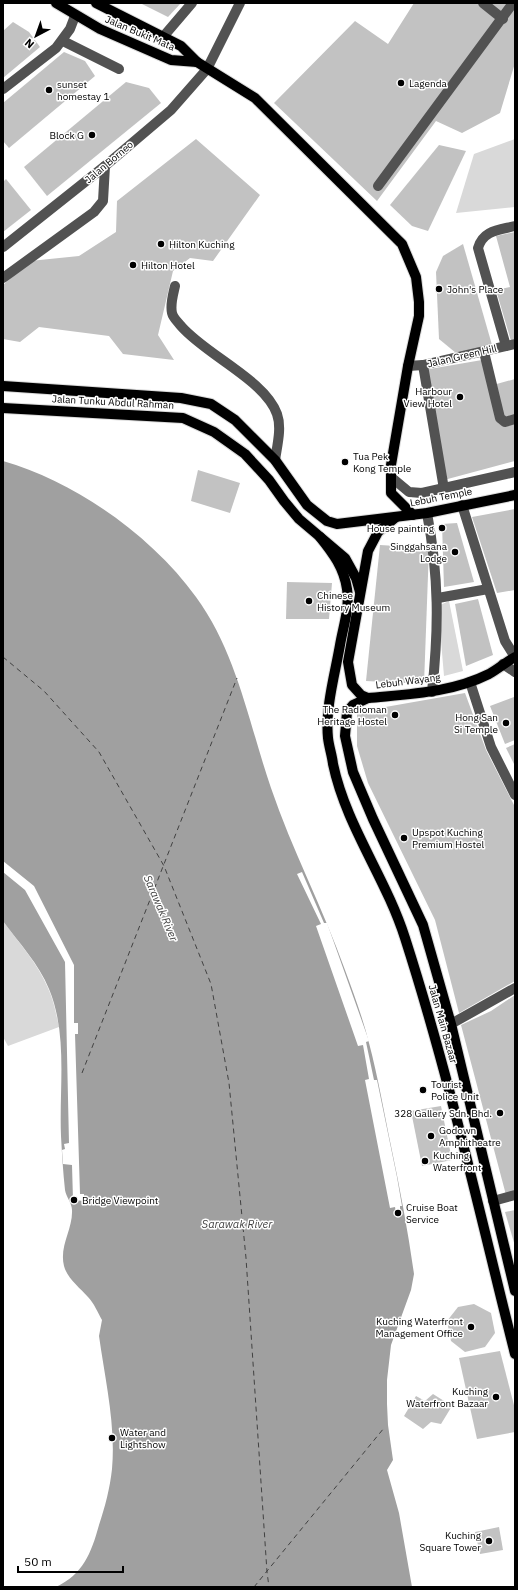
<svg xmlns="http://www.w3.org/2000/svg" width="518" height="1590" font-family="'IBM Plex Sans',sans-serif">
<rect width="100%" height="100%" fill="#fff"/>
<!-- green -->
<g fill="#d9d9d9">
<path d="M 515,139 L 515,207 L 456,213 L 474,154 Z"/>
<path d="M 449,601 L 463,671 L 444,676 L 438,606 Z"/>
<path d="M 3,921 C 19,943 38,964 48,988 C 54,1001 56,1014 59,1027 L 8,1046 L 3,1037 Z"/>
</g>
<!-- water -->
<path fill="#a0a0a0" d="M 3,461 C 76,482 152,536 196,597 C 237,653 249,724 271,788 C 292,850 323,908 345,970 C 354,994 363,1019 369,1043 C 378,1077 384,1112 391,1146 C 400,1189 408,1231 414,1274 L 411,1290 L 391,1345 L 387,1380 L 387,1404 L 388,1425 L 393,1460 L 387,1470 L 399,1513 L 412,1587 L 56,1587 C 83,1574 91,1554 99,1525 C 105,1507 110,1488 112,1469 C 116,1425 105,1379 99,1336 L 102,1320 C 98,1313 94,1303 88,1297 C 80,1288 67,1278 64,1266 C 59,1246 73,1229 72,1210 C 72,1203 66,1197 65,1190 C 63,1172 62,1154 61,1136 C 59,1087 68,1035 49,989 C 39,964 19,943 3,921 Z"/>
<!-- pier -->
<g fill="#fff">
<path d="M 3,861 L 34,886 L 74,965 L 74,1023 L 78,1023 L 78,1034 L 75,1034 L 80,1194 L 84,1194 L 84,1201 L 73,1200 L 72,1165 L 63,1164 L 62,1150 L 65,1149 L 64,1144 L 69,1143 L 65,962 L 25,890 L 3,872 Z"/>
<path d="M 302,872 L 324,923 L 327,923 L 369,1041 L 366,1042 L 374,1080 L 377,1080 L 397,1177 L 402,1206 L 400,1206 L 400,1213 L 396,1213 L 395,1207 L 390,1208 L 365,1080 L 369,1079 L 363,1045 L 358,1046 L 316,926 L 321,924 L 297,874 Z"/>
</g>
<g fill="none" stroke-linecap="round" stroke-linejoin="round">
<!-- ferry -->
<g stroke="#414141" stroke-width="1" stroke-dasharray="5 4" stroke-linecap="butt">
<path d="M 3,657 L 44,691 L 99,752 L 164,866 L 211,984 L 229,1083 L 246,1258 L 267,1572 L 269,1587"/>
<path d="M 82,1073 L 237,678"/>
<path d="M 254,1587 L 384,1428"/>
</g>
</g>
<!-- building -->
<g fill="#c2c2c2">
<path d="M 140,3 L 181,3 L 168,17 Z"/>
<path d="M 414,3 L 515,3 L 515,63 L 500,113 L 462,133 L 436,121 L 377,201 L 274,103 L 355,21 L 388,44 Z"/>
<path d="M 13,22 L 29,32 L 40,47 L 3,78 L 3,31 Z"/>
<path d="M 64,52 L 85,61 L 95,76 L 9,148 L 3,141 L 3,103 Z"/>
<path d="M 126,82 L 149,88 L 161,103 L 47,196 L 24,167 Z"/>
<path d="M 196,139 L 260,195 L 213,261 L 190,258 L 173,271 L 158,335 L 174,360 L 123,354 L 109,336 L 39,327 L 20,342 L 3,339 L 3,285 L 30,261 L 79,256 L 116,232 L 117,201 Z"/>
<path d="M 439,145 L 466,151 L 428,231 L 412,226 L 390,205 Z"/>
<path d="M 6,179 L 31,210 L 3,232 L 3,182 Z"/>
<path d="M 515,232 L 515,340 L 511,341 L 496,290 L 510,287 L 496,236 Z"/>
<path d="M 463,244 L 492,345 L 456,353 L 439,339 L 436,272 L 443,256 Z"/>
<path d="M 482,360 L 499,424 L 515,420 L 515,461 L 444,480 L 424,370 Z"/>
<path d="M 515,379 L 515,415 L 502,418 L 493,385 Z"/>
<path d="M 198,470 L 240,483 L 230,513 L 191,501 Z"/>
<path d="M 515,509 L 515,590 L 497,593 L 472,517 Z"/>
<path d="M 457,523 L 474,582 L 444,587 L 442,524 Z"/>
<path d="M 380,545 L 429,548 L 424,684 L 366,681 Z"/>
<path d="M 287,582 L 332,583 L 329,619 L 286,619 Z"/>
<path d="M 478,599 L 493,655 L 466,666 L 455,604 Z"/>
<path d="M 465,693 L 486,750 L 515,807 L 515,981 L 459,1013 L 435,920 L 368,783 L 357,746 L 357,712 Z"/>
<path d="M 514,697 L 515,740 L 505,744 L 490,706 Z"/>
<path d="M 515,744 L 515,766 L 506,748 Z"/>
<path d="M 515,995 L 515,1193 L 506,1195 L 461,1025 L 491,1011 Z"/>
<path d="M 441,1106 L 452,1160 L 422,1166 L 411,1111 Z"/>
<path d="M 515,1210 L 515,1246 L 505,1212 Z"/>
<path d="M 474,1304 L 491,1313 L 495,1333 L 485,1347 L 465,1352 L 451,1341 L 447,1321 L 458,1307 Z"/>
<path d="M 500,1351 L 515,1409 L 515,1432 L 477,1439 L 459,1358 Z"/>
<path d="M 433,1394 L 452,1406 L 441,1424 L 431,1422 L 423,1429 L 404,1416 L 416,1396 L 425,1401 Z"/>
<path d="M 499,1527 L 503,1550 L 480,1554 L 475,1532 Z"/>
</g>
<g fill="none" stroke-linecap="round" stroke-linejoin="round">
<defs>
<g id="major">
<path d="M 56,3 L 100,29 L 171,60 L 197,62"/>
<path d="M 96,3 L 181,46 L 197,62 L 255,98 L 402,244 L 416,277 L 419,302 L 419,316 L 408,366 L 391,465 L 391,493 L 413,515"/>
<path d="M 3,386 L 181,398 L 211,404 L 235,420 L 275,460 L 307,505 L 327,521 L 337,524 L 427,513 L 515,495"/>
<path d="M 3,408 L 183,418 L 214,432 L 245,454 L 269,480 L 284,501 L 299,519 L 345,558 L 356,578 L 360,592"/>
<path d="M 320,537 C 333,553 344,568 347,589 C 350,608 343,627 340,645 C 335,674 325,708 328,738 C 329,747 332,755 333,764 C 346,826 386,878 405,938 C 449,1075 480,1215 515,1354"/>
<path d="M 515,657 C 506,662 498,669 489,674 C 451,693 409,694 368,698 L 353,705 L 347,712 L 345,736 L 353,772 L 373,819 L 423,925 L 451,1024 L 515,1291"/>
<path d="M 368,698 L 361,695 L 352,685 L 348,662 L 368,551 L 378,532 L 395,518"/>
</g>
</defs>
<!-- major casing -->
<use href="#major" stroke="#dbdbdb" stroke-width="12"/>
<!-- minor -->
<g stroke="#525252" stroke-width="10">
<path d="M 483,3 L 503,19"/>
<path d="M 163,37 L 192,3"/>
<path d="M 63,41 L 119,69"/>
<path d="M 3,89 L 56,48 L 70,29 L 75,16"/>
<path d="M 378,186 L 513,3"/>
<path d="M 3,247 L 105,166 L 171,110 L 207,69 L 240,3"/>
<path d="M 3,278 L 94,212 L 103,201 L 105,166"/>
<path d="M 175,286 C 173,295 170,304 172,313 C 173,318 178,322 181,326 C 206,355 265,380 277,414 C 282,428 277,446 275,460"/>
<path d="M 506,346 L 478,248 C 483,230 499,230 515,226"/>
<path d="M 484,352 L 500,418 L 505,422 L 515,419"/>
<path d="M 423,365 L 444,489"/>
<path d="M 408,366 L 423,365 L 515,344"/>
<path d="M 391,477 L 409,492 L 422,493 L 515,472"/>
<path d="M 462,505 L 505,641 L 515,657"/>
<path d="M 427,513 C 439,577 439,627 432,692"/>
<path d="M 438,598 L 488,589"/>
<path d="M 503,664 L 515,672"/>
<path d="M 470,682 L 491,747 L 515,795"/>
<path d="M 451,1024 L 515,988"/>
<path d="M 493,1201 L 515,1195"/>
</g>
<!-- major -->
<use href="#major" stroke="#000" stroke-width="10"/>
</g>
<!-- markers -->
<g fill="#000" stroke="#fff" stroke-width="1.5">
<circle cx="401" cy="83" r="4"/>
<circle cx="49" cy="90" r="4"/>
<circle cx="92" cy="135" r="4"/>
<circle cx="161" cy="244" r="4"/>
<circle cx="133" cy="265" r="4"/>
<circle cx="439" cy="289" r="4"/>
<circle cx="460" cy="397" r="4"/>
<circle cx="345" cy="462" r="4"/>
<circle cx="442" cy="528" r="4"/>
<circle cx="455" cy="552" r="4"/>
<circle cx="309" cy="601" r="4"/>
<circle cx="395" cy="715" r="4"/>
<circle cx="506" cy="723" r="4"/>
<circle cx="404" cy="838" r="4"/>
<circle cx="423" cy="1090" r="4"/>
<circle cx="500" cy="1113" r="4"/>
<circle cx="431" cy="1136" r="4"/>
<circle cx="425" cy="1161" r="4"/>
<circle cx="74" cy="1200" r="4"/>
<circle cx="398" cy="1213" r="4"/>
<circle cx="471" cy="1327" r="4"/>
<circle cx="496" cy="1397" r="4"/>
<circle cx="112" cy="1438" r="4"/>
<circle cx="489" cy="1541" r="4"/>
</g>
<g text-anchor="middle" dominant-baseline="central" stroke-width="3" stroke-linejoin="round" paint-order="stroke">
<!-- street labels -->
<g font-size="10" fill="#000" stroke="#fff">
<text transform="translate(140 33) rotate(23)">Jalan Bukit Mata</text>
<text transform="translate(109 162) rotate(-40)">Jalan Borneo</text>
<text transform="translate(462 356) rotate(-13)">Jalan Green Hill</text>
<text transform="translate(113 402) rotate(3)">Jalan Tunku Abdul Rahman</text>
<text transform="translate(441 497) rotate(-11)">Lebuh Temple</text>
<text transform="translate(408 681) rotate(-7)">Lebuh Wayang</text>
<text transform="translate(443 1024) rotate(74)">Jalan Main Bazaar</text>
</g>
<!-- poi labels -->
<g font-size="10" fill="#000" stroke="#fff" text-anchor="start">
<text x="409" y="83">Lagenda</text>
<text x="57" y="84">sunset<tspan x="57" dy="12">homestay 1</tspan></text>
<text x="84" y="135" text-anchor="end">Block G</text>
<text x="169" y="244">Hilton Kuching</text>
<text x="141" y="265">Hilton Hotel</text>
<text x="447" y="289">John's Place</text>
<text x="452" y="391" text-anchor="end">Harbour<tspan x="452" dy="12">View Hotel</tspan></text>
<text x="353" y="456">Tua Pek<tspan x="353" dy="12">Kong Temple</tspan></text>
<text x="434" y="528" text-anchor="end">House painting</text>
<text x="447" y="546" text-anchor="end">Singgahsana<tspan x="447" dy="12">Lodge</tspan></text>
<text x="317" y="595">Chinese<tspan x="317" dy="12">History Museum</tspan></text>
<text x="387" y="709" text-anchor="end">The Radioman<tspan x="387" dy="12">Heritage Hostel</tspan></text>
<text x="498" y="717" text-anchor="end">Hong San<tspan x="498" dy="12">Si Temple</tspan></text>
<text x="412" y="832">Upspot Kuching<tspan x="412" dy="12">Premium Hostel</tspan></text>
<text x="431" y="1084">Tourist<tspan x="431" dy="12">Police Unit</tspan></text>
<text x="492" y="1113" text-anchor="end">328 Gallery Sdn. Bhd.</text>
<text x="439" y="1130">Godown<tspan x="439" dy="12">Amphitheatre</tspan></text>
<text x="433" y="1155">Kuching<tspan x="433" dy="12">Waterfront</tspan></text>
<text x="82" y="1200">Bridge Viewpoint</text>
<text x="406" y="1207">Cruise Boat<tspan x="406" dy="12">Service</tspan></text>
<text x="463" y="1321" text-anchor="end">Kuching Waterfront<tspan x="463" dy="12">Management Office</tspan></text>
<text x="488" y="1391" text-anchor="end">Kuching<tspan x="488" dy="12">Waterfront Bazaar</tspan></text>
<text x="120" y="1432">Water and<tspan x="120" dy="12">Lightshow</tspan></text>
<text x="481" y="1535" text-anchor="end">Kuching<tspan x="481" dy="12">Square Tower</tspan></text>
</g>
<!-- water labels -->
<g font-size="11" font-style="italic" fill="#414141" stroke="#fff">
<text transform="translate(161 908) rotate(67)">Sarawak River</text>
<text x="237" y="1224">Sarawak River</text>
</g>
</g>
<!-- border -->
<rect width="518" height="1590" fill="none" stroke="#000000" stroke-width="8"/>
<!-- north arrow -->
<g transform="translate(36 36) rotate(221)" stroke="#ffffff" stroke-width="3" paint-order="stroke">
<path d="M0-3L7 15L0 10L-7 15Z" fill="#000000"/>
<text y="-6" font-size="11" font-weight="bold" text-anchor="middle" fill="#000000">N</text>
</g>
<!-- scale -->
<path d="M18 1566v6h105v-6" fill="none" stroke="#000000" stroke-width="2"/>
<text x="24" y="1566" font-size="12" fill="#000000" stroke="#ffffff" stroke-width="3" paint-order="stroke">50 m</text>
</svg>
